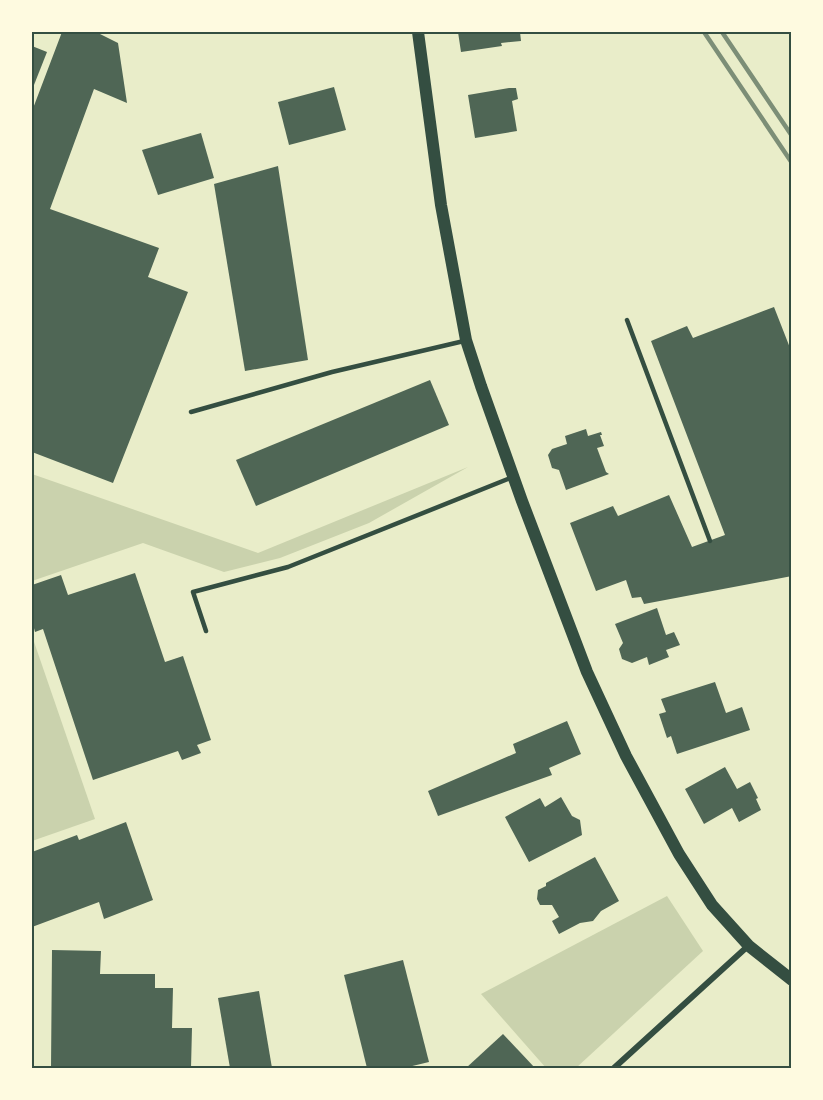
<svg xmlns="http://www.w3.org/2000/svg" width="823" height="1100" font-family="'PT Sans Narrow',sans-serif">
<rect width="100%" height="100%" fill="#e9edc9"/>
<!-- green -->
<g fill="#cad2ad">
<path d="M 468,467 L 369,523 L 280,558 L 224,572 L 143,543 L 32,581 L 32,474 L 258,553 Z"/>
<path d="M 32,636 L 95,819 L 32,841 Z"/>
<path d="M 667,896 L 703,951 L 576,1068 L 546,1068 L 481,994 Z"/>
</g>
<!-- building -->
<g fill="#4f6655">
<path d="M 62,32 L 96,32 L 118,43 L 127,103 L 94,89 L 50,209 L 159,248 L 148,277 L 188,292 L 113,483 L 32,452 L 32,111 Z"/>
<path d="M 458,32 L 520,32 L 521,41 L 501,43 L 502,46 L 461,52 Z"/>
<path d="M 32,46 L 47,52 L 32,90 Z"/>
<path d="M 334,87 L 346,130 L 289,145 L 278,102 Z"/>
<path d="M 509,88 L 516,88 L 518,99 L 512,101 L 517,131 L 475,138 L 468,95 Z"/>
<path d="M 201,133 L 214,178 L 158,195 L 142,150 Z"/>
<path d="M 278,166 L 308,360 L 245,371 L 214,184 Z"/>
<path d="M 774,307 L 792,353 L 792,576 L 644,604 L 641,597 L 632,598 L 626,580 L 596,591 L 570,523 L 613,506 L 618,516 L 669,495 L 692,547 L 725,535 L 651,341 L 687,326 L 693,338 Z"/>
<path d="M 430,380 L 449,425 L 256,506 L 236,460 Z"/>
<path d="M 586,429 L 588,436 L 601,432 L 602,435 L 600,435 L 604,446 L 597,448 L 606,472 L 609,474 L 566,490 L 559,470 L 552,468 L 548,455 L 552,449 L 567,444 L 565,436 Z"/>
<path d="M 135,573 L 165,662 L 183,656 L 211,740 L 197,745 L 201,753 L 182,760 L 178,751 L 93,780 L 43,629 L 35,632 L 32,620 L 32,585 L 61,575 L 68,595 Z"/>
<path d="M 657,608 L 666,635 L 674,632 L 680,645 L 666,650 L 669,657 L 649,665 L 647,657 L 632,663 L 622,659 L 619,649 L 623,643 L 615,624 Z"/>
<path d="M 715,682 L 726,713 L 742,707 L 750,730 L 677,754 L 671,736 L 667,738 L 659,714 L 666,712 L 661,699 Z"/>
<path d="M 567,721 L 581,754 L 549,768 L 552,775 L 438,816 L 428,791 L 516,753 L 513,744 Z"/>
<path d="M 725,767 L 737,789 L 750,782 L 758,798 L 756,799 L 761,810 L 739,822 L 732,808 L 704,824 L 685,789 Z"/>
<path d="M 561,797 L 572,816 L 580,820 L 582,835 L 529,862 L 505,817 L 540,798 L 545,807 Z"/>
<path d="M 126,822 L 153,900 L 104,919 L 99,902 L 32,927 L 32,852 L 77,835 L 79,840 Z"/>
<path d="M 595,857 L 619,901 L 601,911 L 593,921 L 580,923 L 559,934 L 552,921 L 559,917 L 552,905 L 540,905 L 537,899 L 538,890 L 546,886 L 546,883 Z"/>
<path d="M 52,950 L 101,951 L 100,974 L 155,974 L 155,988 L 173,988 L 172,1028 L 192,1028 L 191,1068 L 51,1068 Z"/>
<path d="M 403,960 L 429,1062 L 404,1068 L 367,1068 L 344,975 Z"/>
<path d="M 259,991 L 272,1068 L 230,1068 L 218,998 Z"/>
<path d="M 503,1034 L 535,1068 L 466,1068 Z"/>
</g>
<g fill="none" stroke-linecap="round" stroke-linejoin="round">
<!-- service -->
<g stroke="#344e41" stroke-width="4.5">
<path d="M 627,320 L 710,541"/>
<path d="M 191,412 L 332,372 L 464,341"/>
<path d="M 206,631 L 193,592 L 288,567 L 513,477"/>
</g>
<!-- minor -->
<path stroke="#344e41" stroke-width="6" d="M 614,1068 L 748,946"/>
<!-- secondary -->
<path stroke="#344e41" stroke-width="12" d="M 418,32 L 441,205 L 466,340 L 481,386 L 522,501 L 587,672 L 626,756 L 679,854 L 712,905 L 749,946 L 792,980"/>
<!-- rail -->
<g stroke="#7c8e77" stroke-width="4.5">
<path d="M 704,32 L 792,163"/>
<path d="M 722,32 L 792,136"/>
</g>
</g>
<!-- border -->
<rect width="823" height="1100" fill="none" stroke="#fefae0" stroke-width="66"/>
<rect x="33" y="33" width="757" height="1034" fill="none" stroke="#344e41" stroke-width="2"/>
</svg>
